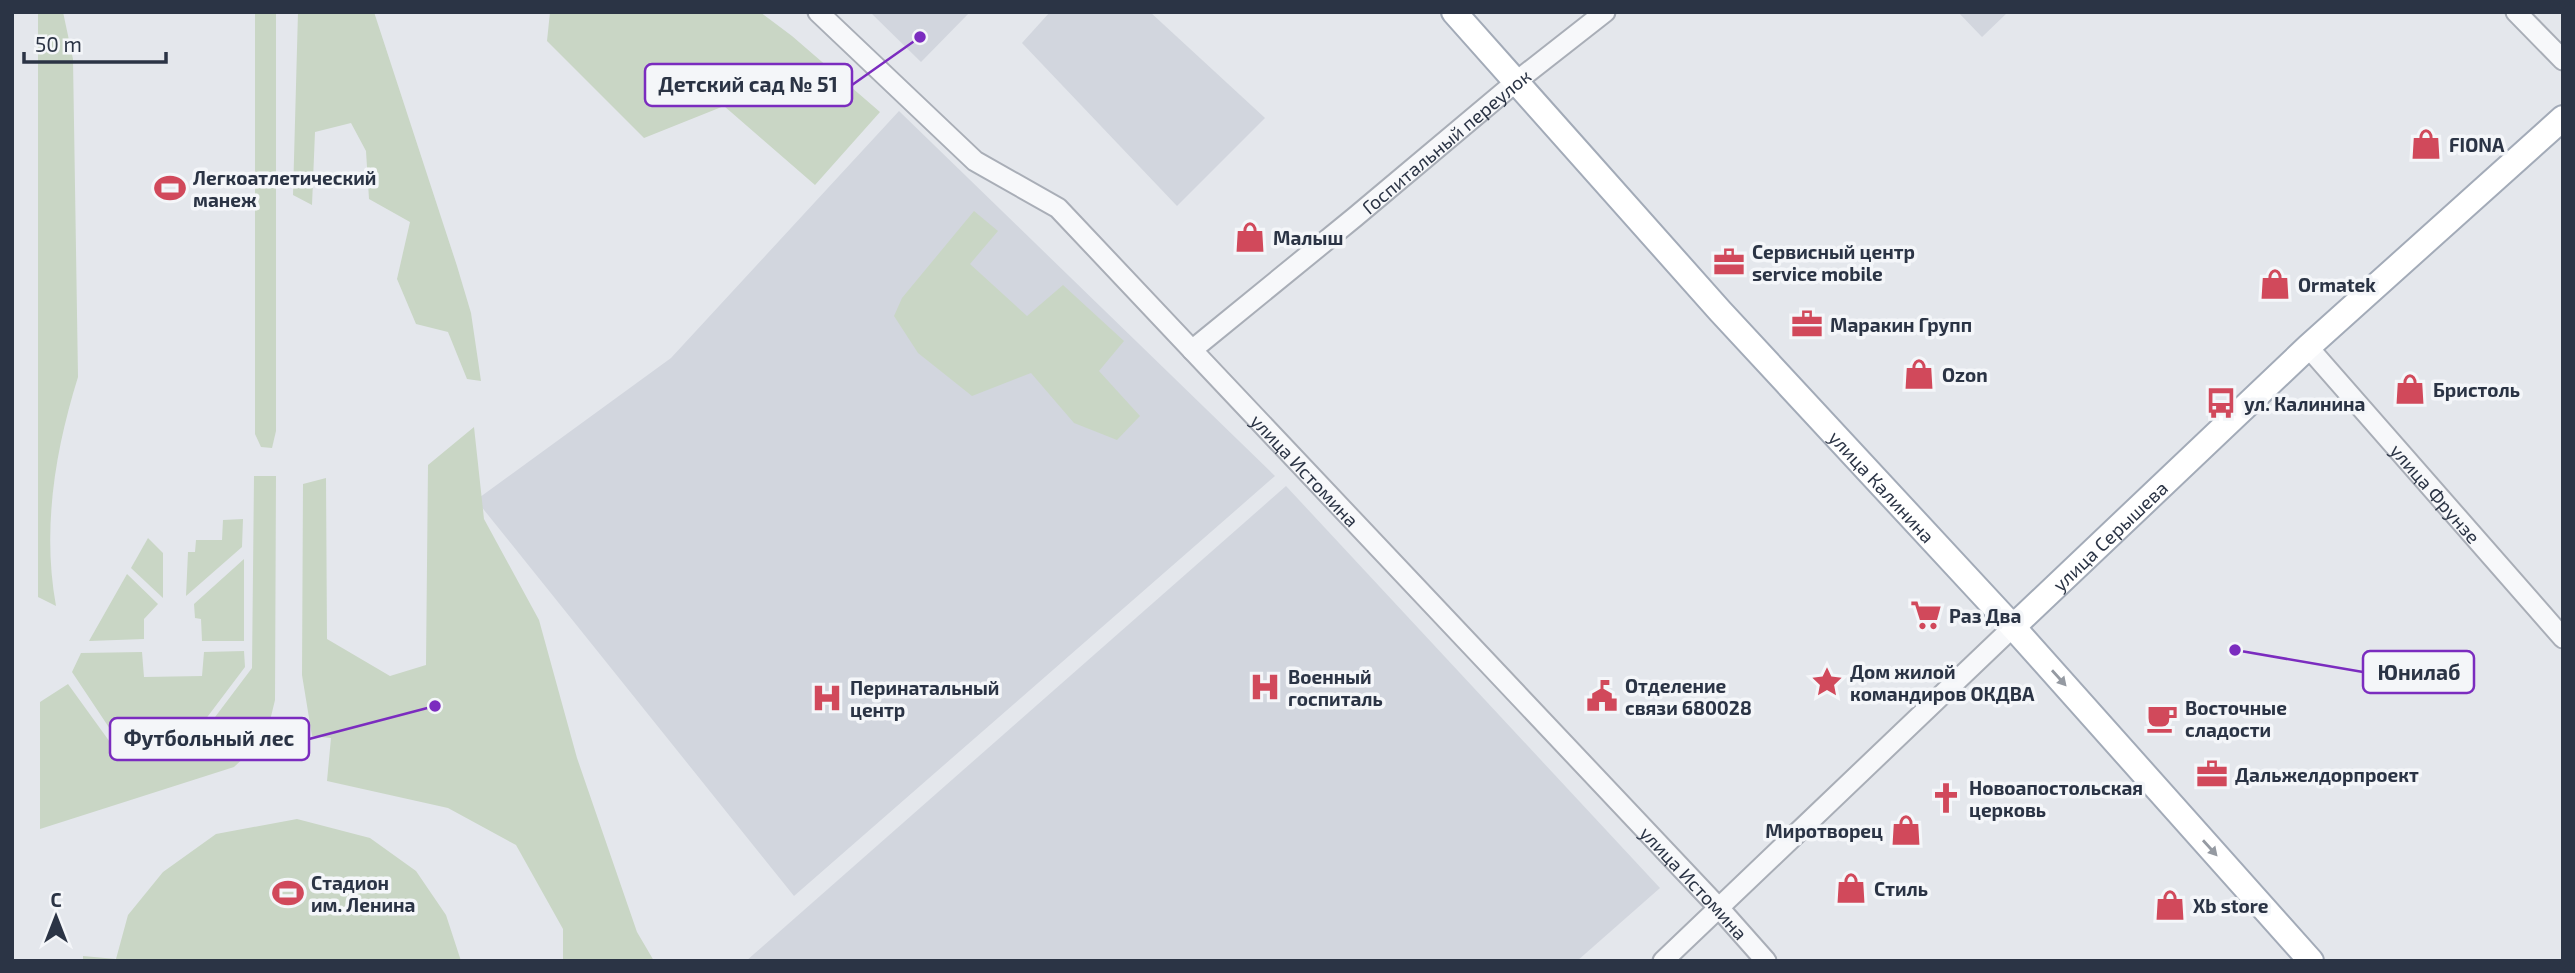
<svg xmlns="http://www.w3.org/2000/svg" width="2575" height="973" font-family="'Exo 2',sans-serif">
<rect width="100%" height="100%" fill="#e4e7ec"/>
<!-- built -->
<g fill="#d2d6de">
<path d="M 870,12 L 970,12 L 921,62 Z"/>
<path d="M 1050,12 L 1150,12 L 1265,118 L 1177,206 L 1022,43 Z"/>
<path d="M 1958,12 L 2008,12 L 1982,37 Z"/>
<path d="M 899,111 L 1275,476 L 794,896 L 476,500 L 671,358 Z"/>
<path d="M 1286,486 L 1660,888 L 1577,961 L 746,961 Z"/>
</g>
<!-- green -->
<g fill="#c9d6c5">
<path d="M 38,12 L 63,12 L 73,59 L 78,377 C 55,451 42,529 56,606 L 38,597 Z"/>
<path d="M 255,12 L 276,12 L 276,431 L 272,448 L 261,447 L 255,434 Z"/>
<path d="M 298,12 L 374,12 L 457,266 L 471,313 L 481,381 L 467,379 L 448,332 L 416,324 L 397,279 L 410,222 L 369,199 L 366,151 L 351,123 L 315,132 L 312,205 L 293,195 Z"/>
<path d="M 550,12 L 760,12 L 792,36 L 880,112 L 815,185 L 724,106 L 644,138 L 547,41 Z"/>
<path d="M 974,211 L 998,231 L 970,264 L 1027,316 L 1063,285 L 1124,341 L 1099,371 L 1140,416 L 1117,440 L 1074,423 L 1031,373 L 972,396 L 918,353 L 894,316 L 902,298 Z"/>
<path d="M 474,427 L 484,519 L 539,620 L 577,758 L 637,932 L 654,961 L 563,961 L 563,929 L 516,845 L 448,808 L 327,781 L 331,738 L 312,736 L 302,675 L 303,484 L 326,478 L 327,639 L 390,676 L 426,665 L 428,465 Z"/>
<path d="M 254,476 L 276,476 L 275,700 L 266,737 L 234,767 L 40,829 L 40,702 L 68,684 L 120,756 L 206,729 L 252,668 Z"/>
<path d="M 243,519 L 242,547 L 186,596 L 188,552 L 195,552 L 196,540 L 222,540 L 223,520 Z"/>
<path d="M 148,538 L 163,553 L 163,598 L 131,568 Z"/>
<path d="M 244,559 L 244,641 L 202,641 L 201,619 L 195,618 L 194,604 Z"/>
<path d="M 127,574 L 158,604 L 144,619 L 144,639 L 89,641 Z"/>
<path d="M 244,651 L 245,667 L 202,724 L 122,747 L 72,672 L 81,653 L 142,652 L 144,677 L 202,676 L 204,652 Z"/>
<path d="M 297,819 L 370,838 L 416,871 L 446,915 L 461,961 L 83,961 L 83,956 L 116,959 L 128,915 L 163,872 L 216,834 Z"/>
</g>
<g fill="none" stroke-linecap="round" stroke-linejoin="round">
<defs>
<g id="minor">
<path id="s1" d="M 818,12 L 975,161 L 1058,208 L 1719,908 L 1766,961"/>
<path d="M 2516,12 L 2563,60"/>
<path id="s2" d="M 2308,347 L 2563,638"/>
<path id="s3" d="M 1192,350 L 1355,217 L 1517,81 L 1605,12"/>
<path d="M 1663,961 L 2013,627"/>
</g>
<g id="major">
<path id="s4" d="M 1454,12 L 1720,311 L 2013,627 L 2311,961"/>
<path id="s5" d="M 2013,627 L 2308,347 L 2563,118"/>
</g>
</defs>
<!-- minor casing -->
<use href="#minor" stroke="#a9aeb7" stroke-width="23"/>
<!-- major casing -->
<use href="#major" stroke="#a3abb8" stroke-width="28"/>
<!-- minor -->
<use href="#minor" stroke="#f7f8fa" stroke-width="19"/>
<!-- major -->
<use href="#major" stroke="#fff" stroke-width="24"/>
</g>
<!-- one-way arrows -->
<defs><path id="oneway-solid" d="M-6-.8H1V-3.2L6.5 0L1 3.2V.8H-6Z" transform="scale(1.75)"/></defs>
<g fill="#959aa2">
<use href="#oneway-solid" transform="translate(2059 678) rotate(48)"/>
<use href="#oneway-solid" transform="translate(2210 848) rotate(48)"/>
</g>
<!-- icons -->
<defs>
<symbol id="shop-bare" viewBox="-9 -9 18 18"><path d="M-5-2.5h2.3a2.7 3.5 0 0 1 5.4 0H5L5.5 6h-11ZM-1.5-2.5h3a1.5 2.3 0 0 0-3 0Z" fill="#d1495b" stroke="#f4f6f9" stroke-width="2.5" paint-order="stroke"/></symbol>
<symbol id="stadium-bare" viewBox="-9 -9 18 18"><path d="M0-5a6.5 5 0 1 0 0 10a6.5 5 0 1 0 0-10ZM-3.5-1.8h7v3.6h-7Z" fill="#d1495b" stroke="#f4f6f9" stroke-width="2.5" paint-order="stroke"/></symbol>
<symbol id="office-bare" viewBox="-9 -9 18 18"><path d="M-6-3h4V-5.5h4V-3h4V5H-6ZM-1-4.5V-3h2v-1.5ZM-6 0V1H6V0Z" fill="#d1495b" stroke="#f4f6f9" stroke-width="2.5" paint-order="stroke"/></symbol>
<symbol id="bus-bare" viewBox="-9 -9 18 18"><path d="M-5-6H5V4H4V6H2V4H-2V6H-4V4H-5ZM-3.5-4V0h7V-4ZM-3.5 1.2v1.5H-2V1.2ZM2 1.2v1.5H3.5V1.2Z" fill="#d1495b" stroke="#f4f6f9" stroke-width="2.5" paint-order="stroke"/></symbol>
<symbol id="supermarket-bare" viewBox="-9 -9 18 18"><path d="M-6-5.5h2.5l.6 2H6L4.5 2H-2.5L-4.4-4H-6ZM-1.5 3.2a1.3 1.3 0 1 0 .1 0ZM3 3.2a1.3 1.3 0 1 0 .1 0Z" fill="#d1495b" stroke="#f4f6f9" stroke-width="2.5" paint-order="stroke"/></symbol>
<symbol id="sight-bare" viewBox="-9 -9 18 18"><path d="M0-6L1.8-2.2L6-1.7L2.9 1.2L3.7 5.4L0 3.3L-3.7 5.4L-2.9 1.2L-6-1.7L-1.8-2.2Z" fill="#d1495b" stroke="#f4f6f9" stroke-width="2.5" paint-order="stroke"/></symbol>
<symbol id="hospital-bare" viewBox="-9 -9 18 18"><path d="M-5-5h3v3.5h4V-5h3V5h-3V1.5h-4V5h-3Z" fill="#d1495b" stroke="#f4f6f9" stroke-width="2.5" paint-order="stroke"/></symbol>
<symbol id="civic-bare" viewBox="-9 -9 18 18"><path d="M-.6-6.5H3V-4.5H.6V-3L4-1V1h2V6H-6V1h2V-1L-.6-3ZM-1.2 2.5V6h2.4V2.5Z" fill="#d1495b" stroke="#f4f6f9" stroke-width="2.5" paint-order="stroke"/></symbol>
<symbol id="cafe-bare" viewBox="-9 -9 18 18"><path d="M-5.5-4.5H6V0H3Q3 3.5 0 3.5H-2.5Q-5.5 3.5-5.5 0ZM3-3.2v2h1.7v-2ZM-6 4.5H4V6H-6Z" fill="#d1495b" stroke="#f4f6f9" stroke-width="2.5" paint-order="stroke"/></symbol>
<symbol id="church-bare" viewBox="-9 -9 18 18"><path d="M-1.2-6h2.4v3.5h3.3v2.4h-3.3V6h-2.4V-.1h-3.3v-2.4h3.3Z" fill="#d1495b" stroke="#f4f6f9" stroke-width="2.5" paint-order="stroke"/></symbol>
</defs>
<g fill-rule="evenodd">
<use href="#shop-bare" x="2404" y="122" width="44" height="44"/>
<use href="#stadium-bare" x="148" y="166" width="44" height="44"/>
<use href="#shop-bare" x="1228" y="215" width="44" height="44"/>
<use href="#office-bare" x="1707" y="240" width="44" height="44"/>
<use href="#shop-bare" x="2253" y="262" width="44" height="44"/>
<use href="#office-bare" x="1785" y="302" width="44" height="44"/>
<use href="#shop-bare" x="1897" y="352" width="44" height="44"/>
<use href="#shop-bare" x="2388" y="367" width="44" height="44"/>
<use href="#bus-bare" x="2199" y="381" width="44" height="44"/>
<use href="#supermarket-bare" x="1904" y="593" width="44" height="44"/>
<use href="#sight-bare" x="1805" y="660" width="44" height="44"/>
<use href="#hospital-bare" x="1243" y="665" width="44" height="44"/>
<use href="#civic-bare" x="1580" y="674" width="44" height="44"/>
<use href="#hospital-bare" x="805" y="676" width="44" height="44"/>
<use href="#cafe-bare" x="2140" y="696" width="44" height="44"/>
<use href="#office-bare" x="2190" y="752" width="44" height="44"/>
<use href="#church-bare" x="1924" y="776" width="44" height="44"/>
<use href="#shop-bare" x="1884" y="808" width="44" height="44"/>
<use href="#shop-bare" x="1829" y="866" width="44" height="44"/>
<use href="#stadium-bare" x="266" y="871" width="44" height="44"/>
<use href="#shop-bare" x="2148" y="883" width="44" height="44"/>
</g>
<g text-anchor="middle" dominant-baseline="central" stroke-width="7" stroke-linejoin="round" paint-order="stroke">
<!-- street labels -->
<g font-size="19" fill="#2b3445" stroke="#f4f6f9">
<text stroke="none"><textPath href="#s3" startOffset="329">Госпитальный переулок</textPath></text>
<text stroke="none"><textPath href="#s1" startOffset="672">улица Истомина</textPath></text>
<text stroke="none"><textPath href="#s4" startOffset="639">улица Калинина</textPath></text>
<text stroke="none"><textPath href="#s2" startOffset="194">улица Фрунзе</textPath></text>
<text stroke="none"><textPath href="#s5" startOffset="133">улица Серышева</textPath></text>
<text stroke="none"><textPath href="#s1" startOffset="1239">улица Истомина</textPath></text>
</g>
<!-- poi labels -->
<g font-size="19" font-weight="bold" fill="#2b3445" stroke="#f4f6f9" text-anchor="start">
<text x="2449" y="144">FIONA</text>
<text x="193" y="177">Легкоатлетический<tspan x="193" dy="22">манеж</tspan></text>
<text x="1273" y="237">Малыш</text>
<text x="1752" y="251">Сервисный центр<tspan x="1752" dy="22">service mobile</tspan></text>
<text x="2298" y="284">Ormatek</text>
<text x="1830" y="324">Маракин Групп</text>
<text x="1942" y="374">Ozon</text>
<text x="2433" y="389">Бристоль</text>
<text x="2244" y="403">ул. Калинина</text>
<text x="1949" y="615">Раз Два</text>
<text x="1850" y="671">Дом жилой<tspan x="1850" dy="22">командиров ОКДВА</tspan></text>
<text x="1288" y="676">Военный<tspan x="1288" dy="22">госпиталь</tspan></text>
<text x="1625" y="685">Отделение<tspan x="1625" dy="22">связи 680028</tspan></text>
<text x="850" y="687">Перинатальный<tspan x="850" dy="22">центр</tspan></text>
<text x="2185" y="707">Восточные<tspan x="2185" dy="22">сладости</tspan></text>
<text x="2235" y="774">Дальжелдорпроект</text>
<text x="1969" y="787">Новоапостольская<tspan x="1969" dy="22">церковь</tspan></text>
<text x="1883" y="830" text-anchor="end">Миротворец</text>
<text x="311" y="882">Стадион<tspan x="311" dy="22">им. Ленина</tspan></text>
<text x="1874" y="888">Стиль</text>
<text x="2193" y="905">Xb store</text>
</g>
</g>
<!-- callouts -->
<path fill="none" stroke="#7b2cbf" stroke-width="2.5" d="M920 37L852 85M2235 650L2363 672M435 706L309 739"/>
<g fill="#7b2cbf" stroke="#f4f6f9" stroke-width="2.5">
<circle cx="920" cy="37" r="7"/>
<circle cx="2235" cy="650" r="7"/>
<circle cx="435" cy="706" r="7"/>
</g>
<g fill="#f4f6f9" stroke="#7b2cbf" stroke-width="2.5">
<rect x="645" y="64" width="207" height="42" rx="7"/>
<rect x="2363" y="651" width="111" height="42" rx="7"/>
<rect x="110" y="718" width="199" height="42" rx="7"/>
</g>
<g font-size="21" text-anchor="middle" font-weight="bold" fill="#2b3445">
<text x="748" y="92">Детский сад № 51</text>
<text x="2419" y="680">Юнилаб</text>
<text x="209" y="746">Футбольный лес</text>
</g>
<!-- border -->
<rect width="2575" height="973" fill="none" stroke="#2b3445" stroke-width="28"/>
<!-- north arrow -->
<g transform="translate(56 917)" stroke="#f4f6f9" stroke-width="5" paint-order="stroke">
<path d="M0-5L12 26L0 18L-12 26Z" fill="#2b3445"/>
<text y="-10" font-size="19" font-weight="bold" text-anchor="middle" fill="#2b3445">С</text>
</g>
<!-- scale -->
<path d="M24 52v10h142v-10" fill="none" stroke="#2b3445" stroke-width="3.5"/>
<text x="35" y="52" font-size="21" fill="#2b3445" stroke="#f4f6f9" stroke-width="5" paint-order="stroke">50 m</text>
</svg>
